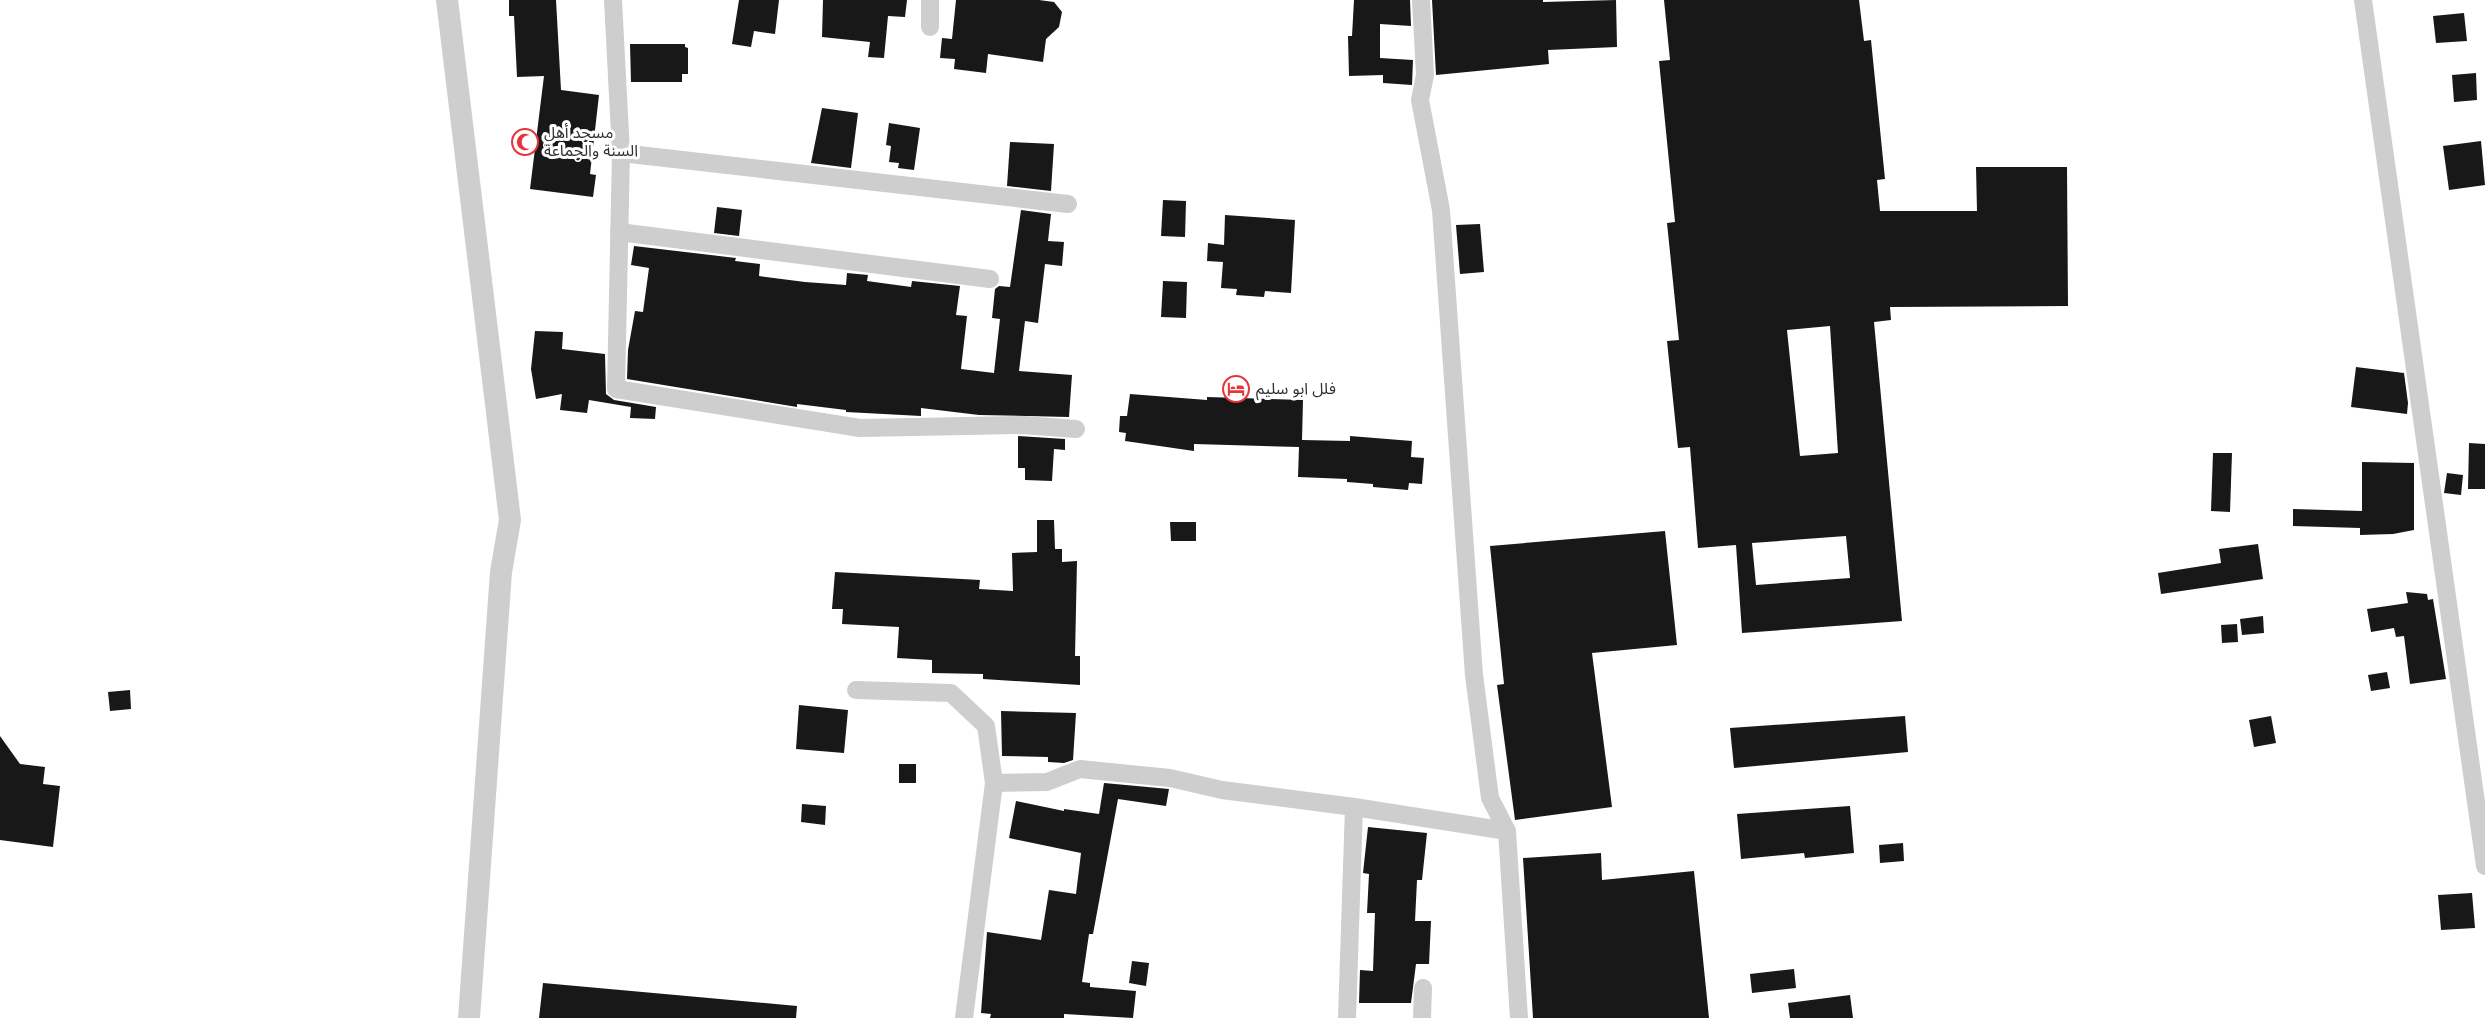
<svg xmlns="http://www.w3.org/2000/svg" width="2485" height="1018" font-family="'Nunito Sans','Noto Sans Arabic',sans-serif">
<rect width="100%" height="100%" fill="#fff"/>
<!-- building -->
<g fill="#181818" fill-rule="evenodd">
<path d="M 509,0 L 556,0 L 561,90 L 599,95 L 590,174 L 596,175 L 593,197 L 530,189 L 544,76 L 517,77 L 514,16 L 509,16 Z"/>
<path d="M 739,0 L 779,0 L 775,34 L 754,31 L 751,47 L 732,44 Z"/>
<path d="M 823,0 L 907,0 L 905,17 L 888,16 L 884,58 L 868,57 L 870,42 L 822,37 Z"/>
<path d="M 956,0 L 1039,0 L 1054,2 L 1062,12 L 1059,27 L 1046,39 L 1043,62 L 988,54 L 986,73 L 954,69 L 955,59 L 940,58 L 942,38 L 952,39 Z"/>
<path d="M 1354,0 L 1410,0 L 1411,26 L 1380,24 L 1380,58 L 1413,60 L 1412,85 L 1383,83 L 1383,75 L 1349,76 L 1348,36 L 1352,36 Z"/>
<path d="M 1432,0 L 1543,0 L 1543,2 L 1616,0 L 1617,47 L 1548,50 L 1549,64 L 1436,75 Z"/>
<path d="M 1664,0 L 1859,0 L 1864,41 L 1871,40 L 1885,179 L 1877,180 L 1880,211 L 1977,211 L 1976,167 L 2067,167 L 2068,306 L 1890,307 L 1891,320 L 1874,322 L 1902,621 L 1742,633 L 1736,545 L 1698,548 L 1690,447 L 1678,448 L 1667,341 L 1679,340 L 1667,223 L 1675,222 L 1659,61 L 1670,60 ZM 1830,326 L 1838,453 L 1800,456 L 1787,330 ZM 1846,536 L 1850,578 L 1756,585 L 1752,543 Z"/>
<path d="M 2464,13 L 2467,41 L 2436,43 L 2433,16 Z"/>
<path d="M 630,44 L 685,44 L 685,47 L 688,48 L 688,74 L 682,74 L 682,82 L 631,82 Z"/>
<path d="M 2476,73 L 2477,100 L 2454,102 L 2452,75 Z"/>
<path d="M 822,108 L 858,113 L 851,168 L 811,163 Z"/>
<path d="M 889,123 L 920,128 L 914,170 L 898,168 L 899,163 L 889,162 L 891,146 L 886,145 Z"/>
<path d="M 2481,141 L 2485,185 L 2449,190 L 2443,146 Z"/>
<path d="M 1010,142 L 1054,144 L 1051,191 L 1007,186 Z"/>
<path d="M 1163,200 L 1186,201 L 1185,237 L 1161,236 Z"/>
<path d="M 717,207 L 742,210 L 739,236 L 714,233 Z"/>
<path d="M 1021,210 L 1051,214 L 1048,241 L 1064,242 L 1062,266 L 1045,264 L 1038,323 L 1025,321 L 1019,371 L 1072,375 L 1069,417 L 979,415 L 921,408 L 921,416 L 846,412 L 846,410 L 797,404 L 797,407 L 627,379 L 628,350 L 635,311 L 643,312 L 649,268 L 631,265 L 634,246 L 736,258 L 735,261 L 760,264 L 759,276 L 805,282 L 846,285 L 847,273 L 868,275 L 867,281 L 911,287 L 912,281 L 960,286 L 956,315 L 967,316 L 961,369 L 994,373 L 1000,319 L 992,318 L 995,289 L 999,286 L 1010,287 Z"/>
<path d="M 1225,215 L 1295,220 L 1291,293 L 1265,291 L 1264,297 L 1236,295 L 1237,289 L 1221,288 L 1223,262 L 1207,261 L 1208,243 L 1224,245 Z"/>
<path d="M 1480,224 L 1484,272 L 1460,274 L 1456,225 Z"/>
<path d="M 1163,281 L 1187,282 L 1186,318 L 1161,317 Z"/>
<path d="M 535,331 L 563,332 L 562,349 L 605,354 L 606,394 L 614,400 L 656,407 L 655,419 L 630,418 L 631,407 L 589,400 L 587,413 L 560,410 L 562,394 L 536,399 L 531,369 Z"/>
<path d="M 2356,367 L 2404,373 L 2408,403 L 2407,414 L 2351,407 Z"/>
<path d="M 1130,394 L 1207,400 L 1207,397 L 1303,400 L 1302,440 L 1350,441 L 1350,436 L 1412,441 L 1411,457 L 1424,458 L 1422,484 L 1409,483 L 1408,490 L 1373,487 L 1373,484 L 1347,482 L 1347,479 L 1298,477 L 1299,447 L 1194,444 L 1194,451 L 1125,441 L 1126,433 L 1119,432 L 1120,416 L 1127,416 Z"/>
<path d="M 1018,436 L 1065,439 L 1065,450 L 1054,449 L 1052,481 L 1025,480 L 1025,468 L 1018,468 Z"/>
<path d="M 2469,443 L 2485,444 L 2485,489 L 2468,489 Z"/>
<path d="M 2213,453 L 2232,453 L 2230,512 L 2211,511 Z"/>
<path d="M 2362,462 L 2414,463 L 2414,530 L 2393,534 L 2360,535 L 2360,528 L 2293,526 L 2293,509 L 2362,511 Z"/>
<path d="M 2447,473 L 2463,475 L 2461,495 L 2444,493 Z"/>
<path d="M 1037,520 L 1054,520 L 1055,549 L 1062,549 L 1062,562 L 1077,561 L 1075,656 L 1080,656 L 1080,685 L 983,679 L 983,674 L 932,673 L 932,660 L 897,658 L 899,627 L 842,624 L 843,609 L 832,609 L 835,572 L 980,580 L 979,589 L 1013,591 L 1012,553 L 1037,552 Z"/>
<path d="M 1170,522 L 1196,522 L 1196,541 L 1171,541 Z"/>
<path d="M 1665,531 L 1677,645 L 1592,653 L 1612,807 L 1515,820 L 1497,685 L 1504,684 L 1490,546 Z"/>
<path d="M 2258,544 L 2263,579 L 2161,594 L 2158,573 L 2221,563 L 2219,549 Z"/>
<path d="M 2406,592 L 2427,594 L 2428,600 L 2433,599 L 2446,679 L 2410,684 L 2404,636 L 2396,637 L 2394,628 L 2371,632 L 2367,609 L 2408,603 Z"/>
<path d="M 2263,616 L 2264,633 L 2242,635 L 2240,619 Z"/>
<path d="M 2237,624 L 2238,642 L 2222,643 L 2221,625 Z"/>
<path d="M 2387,672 L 2390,688 L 2371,691 L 2368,675 Z"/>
<path d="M 130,690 L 131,709 L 110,711 L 108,692 Z"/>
<path d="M 799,705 L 848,710 L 844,753 L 796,749 Z"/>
<path d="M 1001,711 L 1076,713 L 1073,760 L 1064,763 L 1048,762 L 1048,757 L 1002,756 Z"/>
<path d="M 1905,716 L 1908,752 L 1734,768 L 1730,728 Z"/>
<path d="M 2271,716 L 2276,743 L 2254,747 L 2249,720 Z"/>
<path d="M 0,736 L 20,764 L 45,767 L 43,784 L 60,786 L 53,847 L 0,840 Z"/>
<rect x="899" y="764" width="17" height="19"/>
<path d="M 1104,783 L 1169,789 L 1166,806 L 1118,799 L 1093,934 L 1089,934 L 1082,982 L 1090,983 L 1090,987 L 1136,991 L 1133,1018 L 1064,1014 L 1064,1018 L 990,1018 L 991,1014 L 981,1013 L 987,932 L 1041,940 L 1049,890 L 1076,894 L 1081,853 L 1009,838 L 1016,801 L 1064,811 L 1064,809 L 1099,814 Z"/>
<path d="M 802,804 L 826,806 L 825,825 L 801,822 Z"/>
<path d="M 1850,806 L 1854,853 L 1805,858 L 1804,853 L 1741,859 L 1737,814 Z"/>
<path d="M 1368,827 L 1427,833 L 1422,880 L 1417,880 L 1415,921 L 1431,921 L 1429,964 L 1416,964 L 1411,1003 L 1359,1003 L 1360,970 L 1373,971 L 1375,913 L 1367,913 L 1369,874 L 1363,873 Z"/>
<path d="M 1903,843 L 1904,861 L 1880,863 L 1879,845 Z"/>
<path d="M 1601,853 L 1602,880 L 1694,871 L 1709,1018 L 1533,1018 L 1523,858 Z"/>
<path d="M 2472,893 L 2475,928 L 2441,930 L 2438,895 Z"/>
<path d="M 1132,961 L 1149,963 L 1146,986 L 1129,983 Z"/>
<path d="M 1794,969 L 1796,988 L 1752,993 L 1750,974 Z"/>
<path d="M 543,983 L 797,1006 L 796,1018 L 539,1018 Z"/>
<path d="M 1850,995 L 1853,1018 L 1790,1018 L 1788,1003 Z"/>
</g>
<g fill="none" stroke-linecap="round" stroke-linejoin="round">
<!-- minor -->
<g stroke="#cecece" stroke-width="18">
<path d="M 613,0 L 621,153 L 616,389 L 860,428 L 1023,425 L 1076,429"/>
<path d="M 1421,0 L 1425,75 L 1420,100 L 1441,210 L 1474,675 L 1490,798 L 1507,831 L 1519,1018"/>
<path d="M 2363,0 L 2485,866"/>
<path d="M 930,27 L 930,0"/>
<path d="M 621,153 L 1068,204"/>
<path d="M 619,232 L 990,279"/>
<path d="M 856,690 L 951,693 L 986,726 L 994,783 L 964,1018"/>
<path d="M 994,783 L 1047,782 L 1080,769 L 1170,778 L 1222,790 L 1354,807 L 1507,831"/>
<path d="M 1347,1018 L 1354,807"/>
<path d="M 1422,1018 L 1423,988"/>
</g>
<!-- tertiary -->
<path stroke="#cecece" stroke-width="22" d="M 447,0 L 510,520 L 501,572 L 469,1018"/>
</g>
<!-- icons -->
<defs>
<symbol id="mosque-ring" viewBox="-11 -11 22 22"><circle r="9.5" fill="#fff" stroke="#e73439" stroke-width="1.5"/><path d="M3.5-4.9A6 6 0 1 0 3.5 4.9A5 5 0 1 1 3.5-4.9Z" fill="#e73439"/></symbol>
<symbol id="hotel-ring" viewBox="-11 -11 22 22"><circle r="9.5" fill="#fff" stroke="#e73439" stroke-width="1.5"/><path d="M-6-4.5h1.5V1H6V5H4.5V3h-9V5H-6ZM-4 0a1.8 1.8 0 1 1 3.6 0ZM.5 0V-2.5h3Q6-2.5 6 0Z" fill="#e73439"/></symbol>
</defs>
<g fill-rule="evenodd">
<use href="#mosque-ring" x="510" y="127" width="30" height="30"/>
<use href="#hotel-ring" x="1221" y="374" width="30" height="30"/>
</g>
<g text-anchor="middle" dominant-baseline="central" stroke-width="6" stroke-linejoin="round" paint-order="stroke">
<!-- poi labels -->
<g font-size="16" fill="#313131" stroke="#fff" text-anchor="start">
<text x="544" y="133">مسجد أهل<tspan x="544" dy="18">السنة والجماعة</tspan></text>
<text x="1256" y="389">فلل ابو سليم</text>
</g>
</g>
</svg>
